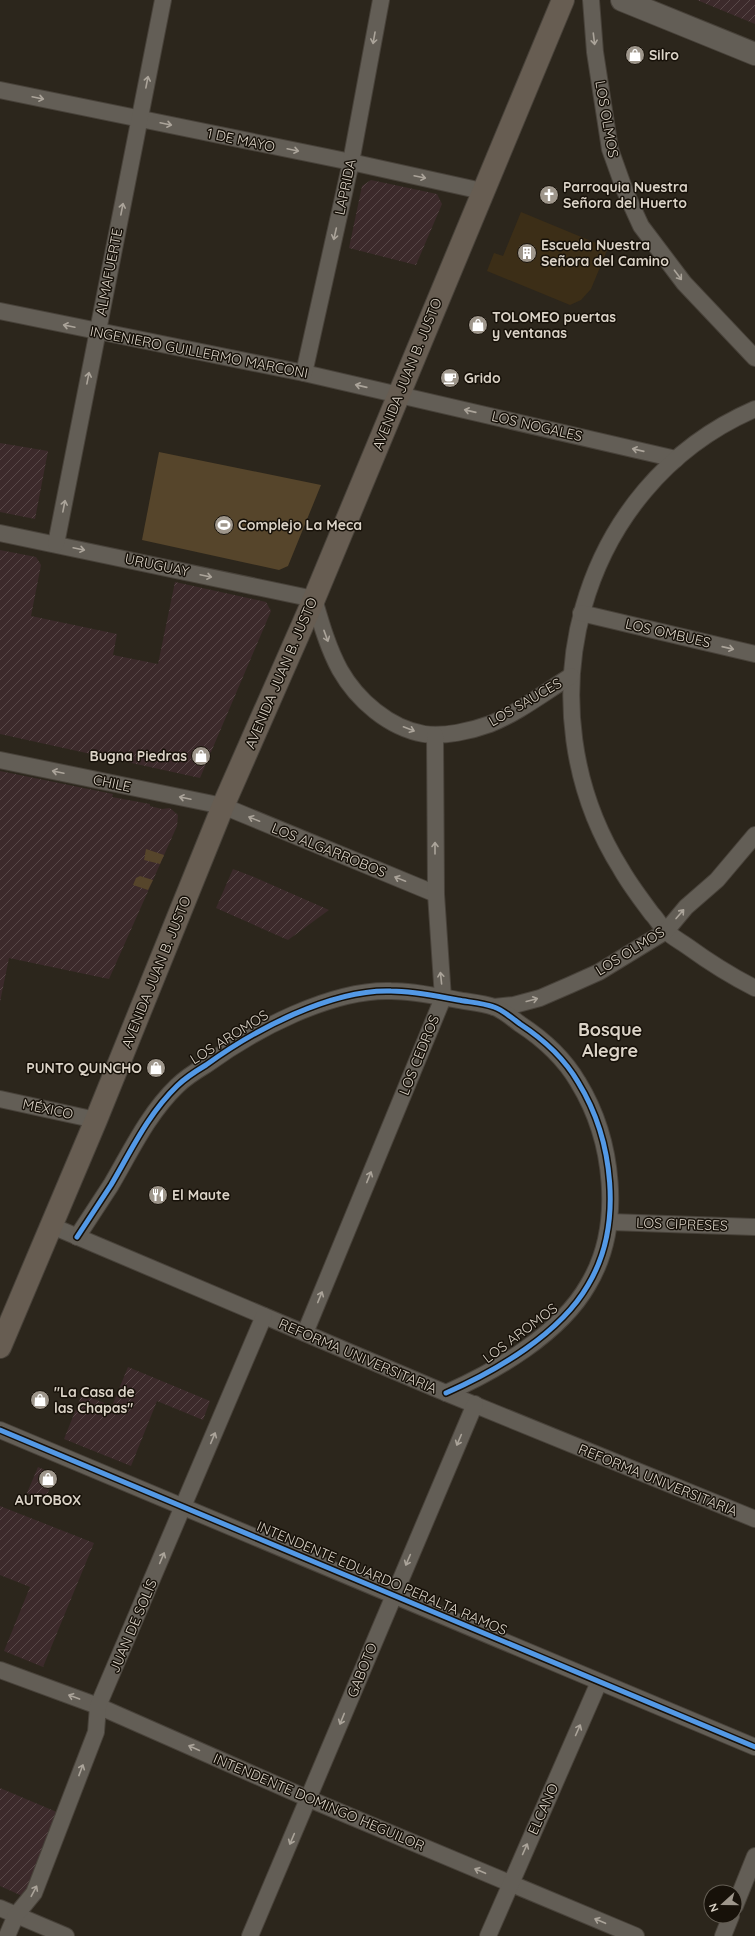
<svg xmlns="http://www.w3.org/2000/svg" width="755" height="1936" font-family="Quicksand,sans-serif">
<defs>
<pattern id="industrial-furrows" width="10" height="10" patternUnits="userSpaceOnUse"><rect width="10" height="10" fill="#3c2a2b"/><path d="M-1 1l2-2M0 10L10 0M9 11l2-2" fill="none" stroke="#584848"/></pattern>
</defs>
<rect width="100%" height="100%" fill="#2c261c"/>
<!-- built -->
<path fill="#3c2e17" d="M 521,212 L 608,248 L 591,289 L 581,300 L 570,305 L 487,271 L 494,253 L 503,256 Z"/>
<!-- industrial -->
<g fill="url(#industrial-furrows)">
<path d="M 697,0 L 755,0 L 755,24 Z"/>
<path d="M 371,180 L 437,194 L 442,204 L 416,265 L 349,248 L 362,186 Z"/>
<path d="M 0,443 L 48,451 L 35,519 L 0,512 Z"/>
<path d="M 0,550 L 36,557 L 41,565 L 31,616 L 117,634 L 113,655 L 158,664 L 175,582 L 266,602 L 271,611 L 200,778 L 0,734 Z"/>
<path d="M 0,771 L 113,794 L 112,797 L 150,804 L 150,806 L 162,809 L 170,808 L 178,815 L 177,826 L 109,979 L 9,958 L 0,1002 Z"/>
<path d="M 233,869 L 254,877 L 329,910 L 288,940 L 216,908 Z"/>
<path d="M 128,1367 L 210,1401 L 203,1420 L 157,1401 L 131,1466 L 64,1439 L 82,1394 L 112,1406 Z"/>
<path d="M 38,1467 L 56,1475 L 44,1501 L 27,1493 Z"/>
<path d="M 0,1506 L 94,1543 L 43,1667 L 4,1651 L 30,1587 L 0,1575 Z"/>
<path d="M 0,1788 L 59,1813 L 29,1892 L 20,1895 L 0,1886 Z"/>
</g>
<!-- grass -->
<g fill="#56452b">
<path d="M 159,452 L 321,485 L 288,566 L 279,570 L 142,540 Z"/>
<path d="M 146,849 L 164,855 L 160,864 L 144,860 Z"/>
<path d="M 140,876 L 153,880 L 148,890 L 133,885 L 136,878 Z"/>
</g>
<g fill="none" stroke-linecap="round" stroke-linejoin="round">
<defs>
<g id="minor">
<path d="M 591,0 L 595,52 L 610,149 L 625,191 L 641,226 L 684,283 L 755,358"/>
<path d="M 0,90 L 351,162 L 482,191"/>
<path d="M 0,311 L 304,373 L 676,459"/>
<path d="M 304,373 L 351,162 L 381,0"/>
<path d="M 755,409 C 577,486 520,708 621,869 C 630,885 641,899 652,914 C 657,919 661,927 666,931 C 672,937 680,941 687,946 C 709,962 731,976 755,988"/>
<path d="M 0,533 L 314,599 C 321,623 328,648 340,670 C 357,700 389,728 424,734 C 444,737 471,731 490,724 C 518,713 545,692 571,676"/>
<path d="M 56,544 L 163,0"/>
<path d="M 581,613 L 755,654"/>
<path d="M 0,760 L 223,806 L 436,894"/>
<path d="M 494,1007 L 514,1005 L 540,998 L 570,985 L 599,972 L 666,931 L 686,907 L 717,880 L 755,835"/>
<path d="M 0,1099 L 96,1120"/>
<path d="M 610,1222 L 755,1227"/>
<path d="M 52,1226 L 446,1393 L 755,1519"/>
<path d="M 77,1237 C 88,1220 100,1202 111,1185 C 131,1151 148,1114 177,1086 C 185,1078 196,1071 206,1065 C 254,1030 331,989 391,991 C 413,991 436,996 458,1000 C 469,1002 483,1003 494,1007 C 503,1010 512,1018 520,1024 C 543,1039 564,1058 578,1082 C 613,1139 624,1225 588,1285 C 560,1334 496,1371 446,1393"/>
<path d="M 305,1333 L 443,998 L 436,894 L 435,735"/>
<path d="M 0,1430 L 755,1747"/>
<path d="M 0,1670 L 98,1706 L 309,1799 L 636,1936"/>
<path d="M 735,1906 L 755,1856"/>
<path d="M 0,1908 L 66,1936"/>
<path d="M 7,1936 L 16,1915 L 34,1893 L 96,1732 L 98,1706 L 264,1316"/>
<path d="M 250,1936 L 475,1404"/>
<path d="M 488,1936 L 599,1682"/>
<path d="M 723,1936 L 731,1916"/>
</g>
<path id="secondary" d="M 622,0 L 755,54"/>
<path id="primary" d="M 0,1347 L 96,1120 L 223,806 L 314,599 L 563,0"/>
</defs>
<!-- minor casing -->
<use href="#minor" stroke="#48423a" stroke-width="18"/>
<!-- secondary casing -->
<use href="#secondary" stroke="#48423a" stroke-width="24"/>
<!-- primary casing -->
<use href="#primary" stroke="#48423a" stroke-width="24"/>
<!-- minor -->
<use href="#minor" stroke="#635e56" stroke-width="16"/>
<!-- secondary -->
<use href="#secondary" stroke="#635e56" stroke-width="22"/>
<!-- primary -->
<use href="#primary" stroke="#675d52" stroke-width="22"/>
<defs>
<g id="cycleway">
<path d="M 77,1237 C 88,1220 100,1202 111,1185 C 131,1151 148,1114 177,1086 C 185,1078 196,1071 206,1065 C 254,1030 331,989 391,991 C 413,991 436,996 458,1000 C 469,1002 483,1003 494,1007 C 503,1010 512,1018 520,1024 C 543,1039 564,1058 578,1082 C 613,1139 624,1225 588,1285 C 560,1334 496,1371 446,1393"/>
<path d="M 0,1430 L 755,1747"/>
</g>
</defs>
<!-- cycleway casing -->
<use href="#cycleway" stroke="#171109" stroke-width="8"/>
<!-- cycleway -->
<use href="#cycleway" stroke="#5399e6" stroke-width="5"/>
</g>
<!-- one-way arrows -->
<defs><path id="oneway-shaft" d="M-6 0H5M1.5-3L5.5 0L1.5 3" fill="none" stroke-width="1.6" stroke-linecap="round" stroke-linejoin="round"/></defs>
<g stroke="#aba49a">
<use href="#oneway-shaft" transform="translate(374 38) rotate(100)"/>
<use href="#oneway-shaft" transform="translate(594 39) rotate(83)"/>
<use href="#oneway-shaft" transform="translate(147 82) rotate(-79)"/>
<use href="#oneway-shaft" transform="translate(38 98) rotate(12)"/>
<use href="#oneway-shaft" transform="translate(166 124) rotate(12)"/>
<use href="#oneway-shaft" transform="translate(293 150) rotate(12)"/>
<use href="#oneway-shaft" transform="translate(420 177) rotate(12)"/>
<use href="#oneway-shaft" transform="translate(122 209) rotate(-79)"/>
<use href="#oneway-shaft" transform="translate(335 234) rotate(103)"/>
<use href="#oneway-shaft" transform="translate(678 275) rotate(53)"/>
<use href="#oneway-shaft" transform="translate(69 326) rotate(-168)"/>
<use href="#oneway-shaft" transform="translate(88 378) rotate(-79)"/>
<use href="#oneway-shaft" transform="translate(361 386) rotate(-167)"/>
<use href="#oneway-shaft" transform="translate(470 411) rotate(-167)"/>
<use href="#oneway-shaft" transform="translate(638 450) rotate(-167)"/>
<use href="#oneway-shaft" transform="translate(64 506) rotate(-79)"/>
<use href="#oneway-shaft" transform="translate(79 549) rotate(12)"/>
<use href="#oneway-shaft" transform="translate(206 576) rotate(12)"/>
<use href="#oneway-shaft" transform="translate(326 636) rotate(70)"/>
<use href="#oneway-shaft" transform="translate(728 648) rotate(13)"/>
<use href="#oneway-shaft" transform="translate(409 729) rotate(21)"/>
<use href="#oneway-shaft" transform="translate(58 772) rotate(-168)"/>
<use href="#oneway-shaft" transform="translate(185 798) rotate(-168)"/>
<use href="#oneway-shaft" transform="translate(254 819) rotate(-158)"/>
<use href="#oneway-shaft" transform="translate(435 848) rotate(-90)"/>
<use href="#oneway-shaft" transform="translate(400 879) rotate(-158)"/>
<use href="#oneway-shaft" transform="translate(680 914) rotate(-49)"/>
<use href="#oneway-shaft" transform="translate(441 978) rotate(-96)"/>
<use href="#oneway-shaft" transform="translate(532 1000) rotate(-15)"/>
<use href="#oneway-shaft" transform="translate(369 1177) rotate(-68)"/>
<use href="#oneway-shaft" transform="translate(320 1297) rotate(-68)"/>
<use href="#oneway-shaft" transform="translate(213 1438) rotate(-67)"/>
<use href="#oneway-shaft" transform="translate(459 1440) rotate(113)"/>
<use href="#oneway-shaft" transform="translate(162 1558) rotate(-67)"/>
<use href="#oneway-shaft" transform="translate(408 1560) rotate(113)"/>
<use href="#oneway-shaft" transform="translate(74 1697) rotate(-160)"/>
<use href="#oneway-shaft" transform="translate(342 1719) rotate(112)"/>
<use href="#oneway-shaft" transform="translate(578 1730) rotate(-66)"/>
<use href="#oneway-shaft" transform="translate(194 1748) rotate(-156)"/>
<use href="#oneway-shaft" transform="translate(81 1770) rotate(-69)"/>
<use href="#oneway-shaft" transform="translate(292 1839) rotate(113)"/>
<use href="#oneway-shaft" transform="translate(525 1849) rotate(-66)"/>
<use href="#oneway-shaft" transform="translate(480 1871) rotate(-157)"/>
<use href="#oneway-shaft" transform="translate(34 1891) rotate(-62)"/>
<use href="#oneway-shaft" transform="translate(600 1921) rotate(-157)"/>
</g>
<!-- icons -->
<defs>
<symbol id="shop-disc" viewBox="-11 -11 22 22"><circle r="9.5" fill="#9e968b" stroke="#171109"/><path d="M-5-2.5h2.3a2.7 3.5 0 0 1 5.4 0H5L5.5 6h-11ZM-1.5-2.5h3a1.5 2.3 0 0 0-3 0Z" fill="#fff"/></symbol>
<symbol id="church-disc" viewBox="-11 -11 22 22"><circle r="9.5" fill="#9e968b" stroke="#171109"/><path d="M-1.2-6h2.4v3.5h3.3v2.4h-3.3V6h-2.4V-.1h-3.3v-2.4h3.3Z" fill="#fff"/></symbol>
<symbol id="building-disc" viewBox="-11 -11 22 22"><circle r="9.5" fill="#9e968b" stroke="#171109"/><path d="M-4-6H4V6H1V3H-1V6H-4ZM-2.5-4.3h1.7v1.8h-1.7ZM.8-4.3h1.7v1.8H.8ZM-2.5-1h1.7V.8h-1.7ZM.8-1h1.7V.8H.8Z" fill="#fff"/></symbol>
<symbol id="cafe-disc" viewBox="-11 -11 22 22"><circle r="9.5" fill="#9e968b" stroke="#171109"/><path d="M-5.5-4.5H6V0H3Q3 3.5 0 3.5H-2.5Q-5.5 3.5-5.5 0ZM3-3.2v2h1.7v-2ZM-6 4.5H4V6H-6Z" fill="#fff"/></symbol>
<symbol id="stadium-disc" viewBox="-11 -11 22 22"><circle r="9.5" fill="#9e968b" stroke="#171109"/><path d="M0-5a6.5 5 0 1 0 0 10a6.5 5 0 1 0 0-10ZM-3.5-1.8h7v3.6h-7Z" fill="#fff"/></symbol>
<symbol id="restaurant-disc" viewBox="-11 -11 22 22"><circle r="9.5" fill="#9e968b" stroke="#171109"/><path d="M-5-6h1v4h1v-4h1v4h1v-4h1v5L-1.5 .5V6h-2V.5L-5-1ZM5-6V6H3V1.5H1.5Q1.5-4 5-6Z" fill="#fff"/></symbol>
</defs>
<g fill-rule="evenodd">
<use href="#shop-disc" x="624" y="44" width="22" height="22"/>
<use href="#church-disc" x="538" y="184" width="22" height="22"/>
<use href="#building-disc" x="516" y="242" width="22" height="22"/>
<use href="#shop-disc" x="467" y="314" width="22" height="22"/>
<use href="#cafe-disc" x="439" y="367" width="22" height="22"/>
<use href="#stadium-disc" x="213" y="514" width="22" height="22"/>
<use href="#shop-disc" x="190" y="745" width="22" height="22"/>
<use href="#shop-disc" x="145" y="1057" width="22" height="22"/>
<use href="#restaurant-disc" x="147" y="1184" width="22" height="22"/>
<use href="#shop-disc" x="29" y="1389" width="22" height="22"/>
<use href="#shop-disc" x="37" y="1468" width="22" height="22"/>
</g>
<g text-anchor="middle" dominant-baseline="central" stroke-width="3" stroke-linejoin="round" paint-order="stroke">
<!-- poi labels -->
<g font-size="14" font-weight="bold" fill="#dbd3c7" stroke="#171109" text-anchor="start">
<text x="649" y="55">Silro</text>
<text x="563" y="187">Parroquia Nuestra<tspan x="563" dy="16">Señora del Huerto</tspan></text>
<text x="541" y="245">Escuela Nuestra<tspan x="541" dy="16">Señora del Camino</tspan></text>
<text x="492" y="317">TOLOMEO puertas<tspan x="492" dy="16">y ventanas</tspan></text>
<text x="464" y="378">Grido</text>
<text x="238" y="525">Complejo La Meca</text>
<text x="187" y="756" text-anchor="end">Bugna Piedras</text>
<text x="142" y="1068" text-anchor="end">PUNTO QUINCHO</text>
<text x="172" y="1195">El Maute</text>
<text x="54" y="1392">"La Casa de<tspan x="54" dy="16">las Chapas"</tspan></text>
<text x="48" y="1500" text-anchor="middle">AUTOBOX</text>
</g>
<!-- street labels -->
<g font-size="14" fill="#dbd3c7" stroke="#171109">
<text transform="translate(607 119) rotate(80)">LOS OLMOS</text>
<text transform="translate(241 140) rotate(12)">1 DE MAYO</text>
<text transform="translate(345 187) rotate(-78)">LAPRIDA</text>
<text transform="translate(109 272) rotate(-79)">ALMAFUERTE</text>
<text transform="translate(199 352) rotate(11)">INGENIERO GUILLERMO MARCONI</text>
<text transform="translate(407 374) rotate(-68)">AVENIDA JUAN B. JUSTO</text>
<text transform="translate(537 426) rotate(13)">LOS NOGALES</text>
<text transform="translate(157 565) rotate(12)">URUGUAY</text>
<text transform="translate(668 633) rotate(13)">LOS OMBUES</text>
<text transform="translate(281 673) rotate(-67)">AVENIDA JUAN B. JUSTO</text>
<text transform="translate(525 702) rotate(-30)">LOS SAUCES</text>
<text transform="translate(112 783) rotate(12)">CHILE</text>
<text transform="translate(329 850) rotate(22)">LOS ALGARROBOS</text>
<text transform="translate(630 951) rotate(-32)">LOS OLMOS</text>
<text transform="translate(156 972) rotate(-68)">AVENIDA JUAN B. JUSTO</text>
<text transform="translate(229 1037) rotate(-32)">LOS AROMOS</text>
<text transform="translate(419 1055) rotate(-68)">LOS CEDROS</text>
<text transform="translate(48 1109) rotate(12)">MÉXICO</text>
<text transform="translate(682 1224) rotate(2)">LOS CIPRESES</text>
<text transform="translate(520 1333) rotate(-37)">LOS AROMOS</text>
<text transform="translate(358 1356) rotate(23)">REFORMA UNIVERSITARIA</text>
<text transform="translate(658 1480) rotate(22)">REFORMA UNIVERSITARIA</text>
<text transform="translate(382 1578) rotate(23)">INTENDENTE EDUARDO PERALTA RAMOS</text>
<text transform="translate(133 1626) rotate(-67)">JUAN DE SOLÍS</text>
<text transform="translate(362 1670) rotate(-68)">GABOTO</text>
<text transform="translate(319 1802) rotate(23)">INTENDENTE DOMINGO HEGUILOR</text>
<text transform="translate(543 1809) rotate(-66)">ELCANO</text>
</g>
<!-- district labels -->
<g font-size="18" font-weight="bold" fill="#dbd3c7" stroke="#171109">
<text x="610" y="1029">Bosque<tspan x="610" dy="21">Alegre</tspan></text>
</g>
</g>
<!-- north arrow -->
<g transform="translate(723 1904) rotate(249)"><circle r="19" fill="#171109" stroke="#655f55"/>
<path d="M0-3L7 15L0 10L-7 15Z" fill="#9e968b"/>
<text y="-6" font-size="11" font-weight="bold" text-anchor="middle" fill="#dbd3c7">N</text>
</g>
</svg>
